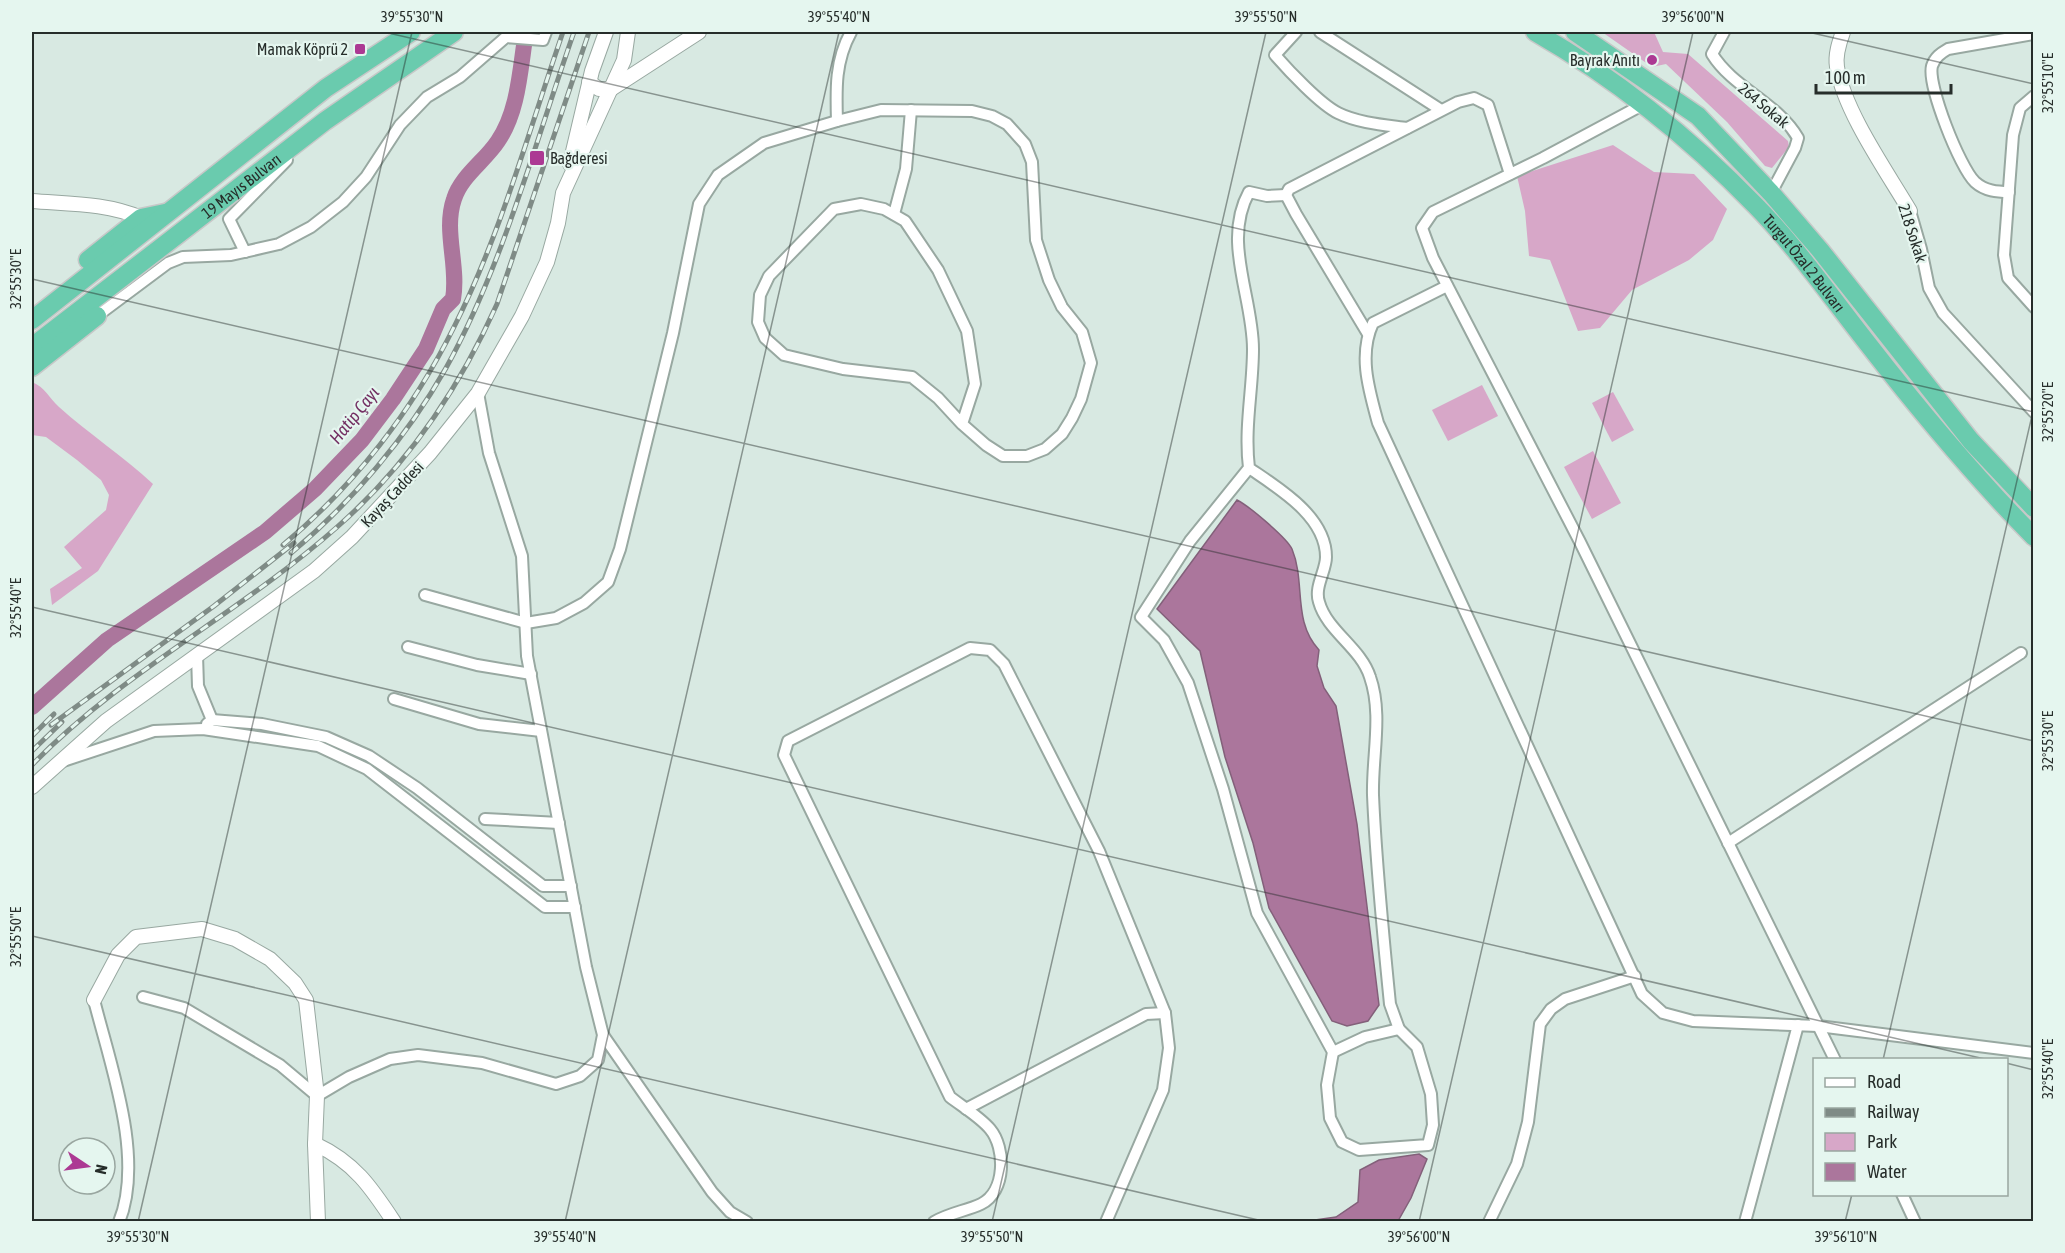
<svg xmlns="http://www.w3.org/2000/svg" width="2065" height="1253" font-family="'Asap Condensed',sans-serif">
<rect width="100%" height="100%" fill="#d8e9e2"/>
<!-- green -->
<g fill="#d7a7c8">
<path d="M 1602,32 L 1654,32 L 1663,52 L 1688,54 L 1788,141 L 1789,147 L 1772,168 L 1765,166 L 1727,122 L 1666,64 L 1652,67 Z"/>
<path d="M 1613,145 L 1654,172 L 1694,174 L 1727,209 L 1713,240 L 1689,260 L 1632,290 L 1600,328 L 1578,331 L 1550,260 L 1529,256 L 1525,211 L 1517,176 Z"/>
<path d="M 32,382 C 45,387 49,398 59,407 C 89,434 123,456 153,484 L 98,571 L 52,605 L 50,589 L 82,568 L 64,547 L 106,510 L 109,495 L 101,480 L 77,460 L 46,437 L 32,435 Z"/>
<path d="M 1482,385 L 1498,416 L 1448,441 L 1432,410 Z"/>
<path d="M 1613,392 L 1634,430 L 1612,442 L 1592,403 Z"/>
<path d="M 1593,451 L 1621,503 L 1592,519 L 1564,467 Z"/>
</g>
<!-- water -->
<g fill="#ab769c" stroke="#83607a" stroke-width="1.5">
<path d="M 1237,500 C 1249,506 1287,538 1292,549 C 1306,583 1292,621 1319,650 L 1317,666 L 1324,688 L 1336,706 L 1357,824 L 1379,1005 L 1368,1021 L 1347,1026 L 1332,1021 L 1269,908 L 1253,843 L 1225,757 L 1200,651 L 1157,609 Z"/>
<path d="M 1419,1154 L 1427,1159 L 1411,1198 L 1398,1221 L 1308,1221 L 1336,1217 L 1358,1202 L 1360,1170 L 1379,1160 Z"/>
</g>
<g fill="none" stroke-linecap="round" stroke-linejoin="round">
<!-- river -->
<path stroke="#ab769c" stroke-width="16" d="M 32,707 L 107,640 L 265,532 L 315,489 L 362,440 L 393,399 L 426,349 L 443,309 L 453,299 C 459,266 443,231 454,199 C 461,176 485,161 498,141 C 519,110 520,68 526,32"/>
<defs>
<g id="minor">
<path d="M 851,32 C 835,61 836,89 837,121 L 881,110 L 972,111 L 992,116 L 1007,124 L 1025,144 L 1032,162 L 1036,240 L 1049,280 L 1062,307 L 1082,332 L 1091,363 L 1081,399 L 1072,418 L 1062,434 L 1045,449 L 1027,456 L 1003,456 L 986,445 L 962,424 L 938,398 L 912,377 L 843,369 L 784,355 L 765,338 L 758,322 L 760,295 L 769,276 L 834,209 L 861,204 L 884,209 L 905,221 L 938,270 L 967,331 L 975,384 L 962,424"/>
<path d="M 1296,32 L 1275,55 C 1289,71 1320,104 1338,113 C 1358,123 1385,125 1407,128"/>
<path d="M 1320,32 L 1441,110"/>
<path d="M 1724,32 L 1712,54 C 1733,88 1778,103 1798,138 L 1795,148 L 1771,193"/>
<path d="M 2034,96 L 2020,108 L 2013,135 L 2004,255 L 2008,278 L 2034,307"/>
<path d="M 1644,104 L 1543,158 L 1433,212 L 1422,228 L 1433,258 L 1580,542 L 1835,1060"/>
<path d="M 2009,192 C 1997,192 1985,191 1975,182 C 1960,168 1927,85 1932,66 C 1935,57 1941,53 1948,49 L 2034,34"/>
<path d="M 1910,211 L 1921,249 L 1929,288 L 1943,313 L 2034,412"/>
<path d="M 894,214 L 906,169 L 911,110"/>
<path d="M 245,252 L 229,219 L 287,160"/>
<path d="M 1447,286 L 1373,323 C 1358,355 1369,390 1378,423 L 1642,994 L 1663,1013 L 1693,1021 L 1818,1026 L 2034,1053"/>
<path d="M 97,316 L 168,263 L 183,257 L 231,255 L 279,244 L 311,227 L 343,202 L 366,177 L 400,125 L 427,97 L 460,77 L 506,37 L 543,40 L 546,32"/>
<path d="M 1368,334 L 1296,214 L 1286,195 L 1289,189 L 1458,102 L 1474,98 L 1488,105 L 1510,174"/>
<path d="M 1249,468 C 1278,488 1326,516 1326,557 C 1326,571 1314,587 1319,602 C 1327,631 1361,648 1370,677 C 1383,714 1372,756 1373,795 C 1376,865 1383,934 1390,1004 L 1399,1029 L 1417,1047 L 1431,1094 L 1433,1125 L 1428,1145 L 1359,1150 L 1342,1142 L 1330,1118 L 1327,1085 L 1333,1052 L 1257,913 L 1223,789 L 1188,683 L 1164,640 L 1141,617 L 1190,541 L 1249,468 C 1244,427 1253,389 1253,349 C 1253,297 1222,241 1249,192 L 1267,196 L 1286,195"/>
<path d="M 425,595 L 526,623 L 556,618 L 584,603 L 608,582 L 620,549 L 673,333 L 699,204 L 718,175 L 764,143 L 837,121"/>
<path d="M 408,647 L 477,665 L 531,674"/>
<path d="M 197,655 L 198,686 L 212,720 L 207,724"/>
<path d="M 394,699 L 479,724 L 541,731"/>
<path d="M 212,720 L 262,724 L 326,737 L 369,756 L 417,788 L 543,886 L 571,886"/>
<path d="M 63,761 L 154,731 L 203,729 L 318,746 L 367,769 L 545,907 L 575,907"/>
<path d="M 485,819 L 559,823"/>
<path d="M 1728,843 L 2021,653"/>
<path d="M 143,997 L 184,1008 L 280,1065 L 317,1096 L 349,1077 L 390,1059 L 418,1055 L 482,1063 L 556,1084 L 580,1076 L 598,1060 L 603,1035 L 586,967 L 527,656 L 522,556 L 489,453 L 478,393"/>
<path d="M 94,1000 C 110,1064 145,1158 119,1222"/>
<path d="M 603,1035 L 712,1192 L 730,1212 L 747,1222"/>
<path d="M 1333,1052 L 1365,1037 L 1399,1029"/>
<path d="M 966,1109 L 1146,1014 L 1165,1013"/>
<path d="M 1902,1194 L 1915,1222"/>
<path d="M 934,1222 C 949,1213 966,1211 981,1204 C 1006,1192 1006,1148 990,1129 C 980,1117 963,1107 950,1097 L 784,755 L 788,741 L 970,648 L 990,650 L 1004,664 L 1099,851 L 1165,1013 L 1169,1048 L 1163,1090 L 1106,1222"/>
<path d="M 1489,1222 L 1517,1164 L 1528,1122 L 1540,1024 L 1551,1009 L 1565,999 L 1635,976"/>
<path d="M 1745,1222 L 1798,1025"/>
</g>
<g id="tertiary">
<path d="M 1843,32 C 1839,43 1835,55 1837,67 C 1844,111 1887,172 1910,211"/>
<path d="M 589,82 L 599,89 L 611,89 L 699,32"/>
<path d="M 570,164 L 592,71 L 606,32"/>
<path d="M 32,201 C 68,204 107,203 141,218"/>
<path d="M 32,787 L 106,721 L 314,571 L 352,537 L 430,453 L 478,393 L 522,316 L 547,262 L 558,223 L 563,193 L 624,60 L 628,32"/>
<path d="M 94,1000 L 118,955 L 136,937 L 202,929 L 235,939 L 270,959 L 295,983 L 306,1000 L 317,1096 L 315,1144 L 318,1222"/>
<path d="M 315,1144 C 354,1162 371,1187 394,1222"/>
</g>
<g id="trunk">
<path id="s1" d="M 1535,32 C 1617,79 1690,138 1756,206 C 1797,248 1831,297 1868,344 C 1920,411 1974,476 2034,537"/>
<path d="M 1575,32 L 1698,116 L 1771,193 L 1820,250 L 1971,441 L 2034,508"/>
<path d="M 88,260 L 141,218 L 165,213"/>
<path d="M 32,320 L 326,88 L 411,32"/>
<path id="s2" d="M 32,347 L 325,121 L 454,32"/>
<path d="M 32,367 L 97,316"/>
</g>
</defs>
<!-- minor casing -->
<use href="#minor" stroke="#98a8a1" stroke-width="14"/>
<!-- tertiary casing -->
<use href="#tertiary" stroke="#98a8a1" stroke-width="16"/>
<!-- trunk casing -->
<use href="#trunk" stroke="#c7c8c8" stroke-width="21"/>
<!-- minor -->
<use href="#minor" stroke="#fff" stroke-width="10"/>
<!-- tertiary -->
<use href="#tertiary" stroke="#fff" stroke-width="14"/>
<!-- trunk -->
<use href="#trunk" stroke="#6acbae" stroke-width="18"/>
<defs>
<g id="rail">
<path d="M 283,545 C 354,486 413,410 454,327 C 501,234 529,130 563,32"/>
<path d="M 291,553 C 351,503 407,437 446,368 C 503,265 535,143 574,32"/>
<path d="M 51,725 L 214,606 L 294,543"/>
<path d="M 32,736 L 54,714"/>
<path d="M 32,751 L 62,722"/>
<path d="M 32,765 C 122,672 240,613 336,528 C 407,466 459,389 497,304 L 589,32"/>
</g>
</defs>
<!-- rail casing -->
<use href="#rail" stroke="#7f8b86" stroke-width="5"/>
<!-- rail -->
<use href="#rail" stroke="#e5f6ef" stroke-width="3" stroke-dasharray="9" stroke-linecap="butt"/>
</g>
<!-- ticks -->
<path fill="none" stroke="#262d2a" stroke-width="1.5" stroke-opacity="0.45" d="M 384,32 L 2034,412M 1808,32 L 2034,84M 32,279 L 2034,741M 32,607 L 1989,1060M 32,936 L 1267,1222M 1883,1060 L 2034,407M 2006,1063 L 2034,1070M 138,1222 L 412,32M 565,1222 L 839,32M 992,1222 L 1266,32M 1419,1222 L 1693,32M 1845,1222 L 1852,1194"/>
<!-- markers -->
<g fill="#ac3993" stroke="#e5f6ef" stroke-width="2">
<rect x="354" y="43" width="12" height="12" rx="3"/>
<circle cx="1652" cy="60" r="6"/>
<rect x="529" y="150" width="16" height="16" rx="3"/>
</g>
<g text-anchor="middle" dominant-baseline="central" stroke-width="4.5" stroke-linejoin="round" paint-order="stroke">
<!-- poi labels -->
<g font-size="16" fill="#262d2a" stroke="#e5f6ef" text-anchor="end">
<text x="348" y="49">Mamak Köprü 2</text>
<text x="1640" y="60">Bayrak Anıtı</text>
<text x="550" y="158" text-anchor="start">Bağderesi</text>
</g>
<!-- street labels -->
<g font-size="16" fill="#262d2a" stroke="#e5f6ef">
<text transform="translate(1764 105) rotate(40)">264 Sokak</text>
<text stroke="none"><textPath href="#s2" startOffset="264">19 Mayıs Bulvarı</textPath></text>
<text transform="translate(1913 233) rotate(72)">218 Sokak</text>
<text stroke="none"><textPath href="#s1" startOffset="357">Turgut Özal 2 Bulvarı</textPath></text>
<text transform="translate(392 494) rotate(-47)">Kayaş Caddesi</text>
</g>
<!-- water labels -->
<g font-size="18" font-style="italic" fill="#743164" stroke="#e5f6ef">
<text transform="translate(354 415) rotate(-51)">Hatip Çayı</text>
</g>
</g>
<!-- border -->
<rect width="2065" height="1253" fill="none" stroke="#e5f6ef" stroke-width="66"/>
<!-- legend -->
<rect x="1813" y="1058" width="195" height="138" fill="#e5f6ef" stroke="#99a6a0" stroke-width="1.5"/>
<rect x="1825" y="1078" width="30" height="9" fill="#ffffff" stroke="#99a6a0" stroke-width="1.5"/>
<text x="1867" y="1088" font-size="18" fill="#262d2a">Road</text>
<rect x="1825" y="1108" width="30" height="9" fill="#7f8b86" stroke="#99a6a0" stroke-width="1.5"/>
<text x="1867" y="1118" font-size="18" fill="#262d2a">Railway</text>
<rect x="1825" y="1133" width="30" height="18" fill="#d7a7c8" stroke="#99a6a0" stroke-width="1.5"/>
<text x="1867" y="1148" font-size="18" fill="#262d2a">Park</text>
<rect x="1825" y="1163" width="30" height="18" fill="#ab769c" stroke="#99a6a0" stroke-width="1.5"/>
<text x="1867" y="1178" font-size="18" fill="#262d2a">Water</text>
<!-- north arrow -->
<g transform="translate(87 1166) rotate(103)"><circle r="28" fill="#e5f6ef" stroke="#99a6a0" stroke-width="1.5"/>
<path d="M0-4.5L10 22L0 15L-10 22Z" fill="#ac3993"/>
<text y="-9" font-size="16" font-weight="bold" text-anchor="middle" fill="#262d2a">N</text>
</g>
<!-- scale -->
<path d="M1816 84v9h135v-9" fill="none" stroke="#262d2a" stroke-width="3"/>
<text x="1825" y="84" font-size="18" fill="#262d2a" stroke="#e5f6ef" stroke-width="4.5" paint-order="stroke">100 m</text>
<rect x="33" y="33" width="1999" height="1187" fill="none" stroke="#262d2a" stroke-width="2"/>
<g font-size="15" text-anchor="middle" fill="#262d2a">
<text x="412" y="22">39°55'30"N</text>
<text x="839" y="22">39°55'40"N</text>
<text x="1266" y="22">39°55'50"N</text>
<text x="1693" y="22">39°56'00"N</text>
<text transform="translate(2048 83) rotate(-90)" y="5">32°55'10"E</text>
<text transform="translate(16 279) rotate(-90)" y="5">32°55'30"E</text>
<text transform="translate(2048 412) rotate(-90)" y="5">32°55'20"E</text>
<text transform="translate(16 608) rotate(-90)" y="5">32°55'40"E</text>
<text transform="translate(2048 741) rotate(-90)" y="5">32°55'30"E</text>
<text transform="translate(16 937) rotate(-90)" y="5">32°55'50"E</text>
<text transform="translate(2048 1069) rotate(-90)" y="5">32°55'40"E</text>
<text x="138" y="1242">39°55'30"N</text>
<text x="565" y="1242">39°55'40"N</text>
<text x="992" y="1242">39°55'50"N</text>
<text x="1419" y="1242">39°56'00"N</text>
<text x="1846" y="1242">39°56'10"N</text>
</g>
</svg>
